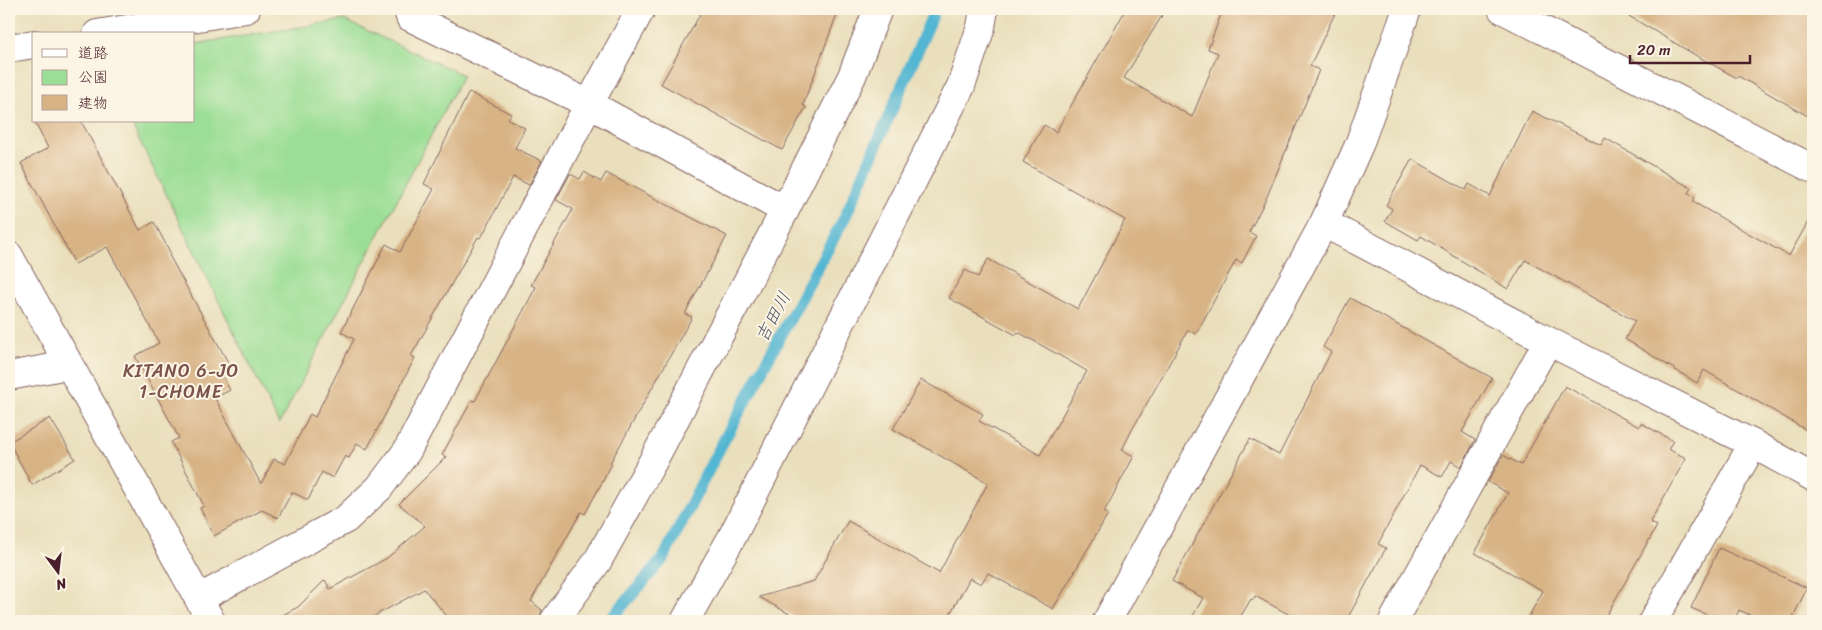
<svg xmlns="http://www.w3.org/2000/svg" width="1822" height="630" font-family="Sriracha,'Klee One',sans-serif">
<rect width="100%" height="100%" fill="#fcf5e5"/>
<filter id="ink" filterUnits="userSpaceOnUse"><feTurbulence type="fractalNoise" baseFrequency=".02" numOctaves="2"/><feDisplacementMap in="SourceGraphic" scale="10" xChannelSelector="R" yChannelSelector="G"/><feConvolveMatrix kernelMatrix="1 2 1 2 8 2 1 2 1" color-interpolation-filters="sRGB"/></filter>
<filter id="wash" filterUnits="userSpaceOnUse"><feTurbulence type="fractalNoise" baseFrequency=".0096" numOctaves="4" result="noise"/><feDisplacementMap in="SourceGraphic" scale="20" xChannelSelector="R" yChannelSelector="G"/><feGaussianBlur stdDeviation="1.12" result="paint"/><feColorMatrix in="noise" values="0 0 0 0 0 0 0 0 0 0 0 0 0 0 0 0 0 1.4 0 .05"/><feComposite in="paint" operator="in"/></filter>
<g filter="url(#wash)">
<rect width="100%" height="100%" fill="#e9dfbc"/>
<!-- green -->
<path fill="#9bde95" stroke="#727e60" d="M 344,20 L 463,75 L 279,424 L 130,121 L 194,121 L 194,44 Z"/>
<g fill="none" stroke-linecap="round" stroke-linejoin="round">
<!-- stream -->
<path stroke="#53b6d2" stroke-width="12" d="M 609,621 L 663,559 L 716,455 L 846,215 L 932,17 L 933,9"/>
</g>
<g id="blocks">
<!-- building -->
<g fill="#d8b385">
<path d="M 703,9 L 839,9 L 803,105 L 806,107 L 782,150 L 661,84 Z"/>
<path d="M 1126,9 L 1166,9 L 1124,78 L 1192,117 L 1218,53 L 1208,49 L 1223,9 L 1337,9 L 1310,66 L 1319,70 L 1266,199 L 1249,232 L 1256,236 L 1242,263 L 1236,260 L 1196,334 L 1188,330 L 1132,430 L 1122,450 L 1134,456 L 1104,512 L 1108,514 L 1053,609 L 988,573 L 981,584 L 970,578 L 946,621 L 802,621 L 759,597 L 814,581 L 848,521 L 939,573 L 988,483 L 893,429 L 921,380 L 983,414 L 979,421 L 1040,455 L 1087,371 L 1018,332 L 1016,335 L 949,298 L 965,270 L 978,277 L 988,259 L 1078,309 L 1125,220 L 1023,162 L 1044,125 L 1056,132 Z"/>
<path d="M 1617,9 L 1813,9 L 1813,119 L 1738,76 L 1737,78 L 1697,56 Z"/>
<path d="M 469,92 L 511,114 L 508,119 L 525,128 L 515,148 L 542,161 L 529,185 L 513,177 L 481,238 L 478,237 L 411,356 L 415,358 L 367,449 L 357,443 L 349,458 L 345,456 L 333,478 L 322,472 L 308,500 L 292,492 L 278,518 L 262,510 L 214,536 L 200,508 L 204,506 L 171,442 L 179,438 L 135,356 L 159,343 L 107,247 L 75,264 L 21,163 L 48,148 L 34,121 L 81,121 L 140,230 L 154,222 L 171,254 L 169,255 L 229,364 L 219,370 L 230,390 L 215,398 L 261,484 L 274,459 L 285,464 L 310,414 L 315,417 L 354,339 L 341,332 L 386,244 L 400,252 L 434,189 L 424,184 Z"/>
<path d="M 1532,111 L 1601,145 L 1605,138 L 1691,188 L 1688,193 L 1695,197 L 1693,202 L 1789,256 L 1813,213 L 1813,434 L 1704,370 L 1697,383 L 1625,339 L 1635,321 L 1525,260 L 1508,289 L 1421,236 L 1418,240 L 1385,221 L 1392,209 L 1386,205 L 1412,159 L 1466,190 L 1469,184 L 1490,196 Z"/>
<path d="M 584,172 L 601,182 L 606,173 L 727,236 L 685,314 L 692,317 L 610,463 L 612,464 L 585,514 L 581,512 L 531,601 L 542,610 L 539,621 L 451,621 L 424,589 L 365,621 L 271,621 L 298,607 L 325,580 L 330,589 L 387,558 L 425,526 L 399,504 L 446,457 L 442,455 L 472,400 L 475,401 L 536,287 L 531,285 L 573,209 L 556,200 L 570,174 L 580,179 Z"/>
<path d="M 1350,298 L 1492,378 L 1462,432 L 1475,440 L 1461,467 L 1451,461 L 1442,477 L 1420,465 L 1378,544 L 1386,548 L 1346,621 L 1301,621 L 1255,596 L 1253,600 L 1251,599 L 1238,621 L 1190,621 L 1203,598 L 1172,581 L 1250,439 L 1279,455 L 1331,352 L 1323,347 Z"/>
<path d="M 1565,386 L 1639,427 L 1641,423 L 1673,441 L 1668,449 L 1686,458 L 1650,522 L 1657,526 L 1603,621 L 1526,621 L 1543,591 L 1475,553 L 1508,493 L 1488,482 L 1503,455 L 1521,465 Z"/>
<path d="M 50,418 L 75,459 L 32,485 L 9,442 Z"/>
<path d="M 1719,548 L 1807,588 L 1791,621 L 1763,621 L 1739,610 L 1734,621 L 1721,621 L 1691,608 Z"/>
</g>
</g>
</g>
<g filter="url(#ink)">
<use href="#blocks" fill-opacity="0" stroke="#82625e" stroke-width="1"/>
<g fill="none" stroke-linecap="round" stroke-linejoin="round">
<defs>
<g id="minor">
<path d="M 408,9 L 410,17 L 589,104 L 785,210"/>
<path d="M 1502,9 L 1813,169"/>
<path d="M 97,34 L 246,9"/>
<path d="M 9,48 L 34,44"/>
<path d="M 1324,223 L 1548,341 L 1753,444 L 1813,477"/>
<path d="M 9,256 L 211,621"/>
<path d="M 9,376 L 68,365"/>
<path d="M 200,598 L 346,519 L 379,488 L 407,451 L 589,104 L 641,9"/>
<path d="M 554,621 L 597,562 L 653,461 L 785,210 L 852,76 L 878,9"/>
<path d="M 685,621 L 732,537 L 961,86 L 981,27 L 984,9"/>
<path d="M 1107,621 L 1324,223 L 1359,145 L 1407,9"/>
<path d="M 1393,621 L 1548,341"/>
<path d="M 1653,621 L 1753,444"/>
</g>
</defs>
<!-- minor casing -->
<use href="#minor" stroke="#82625e" stroke-width="30"/>
<!-- minor -->
<use href="#minor" stroke="#fff" stroke-width="28"/>
</g>
</g>
<g text-anchor="middle" dominant-baseline="central" stroke-width="4" stroke-linejoin="round" paint-order="stroke">
<!-- water labels -->
<g font-size="18" font-style="italic" fill="#4d5465" stroke="#fcf5e5">
<text transform="translate(773 317) rotate(-62)">吉田川</text>
</g>
<!-- neighbourhood labels -->
<g font-size="18" letter-spacing="1" fill="#7c534a" stroke="#fcf5e5">
<text x="181" y="371">KITANO 6-JO<tspan x="181" dy="21">1-CHOME</tspan></text>
</g>
</g>
<!-- margin -->
<rect width="1822" height="630" fill="none" stroke="#fcf5e5" stroke-width="30"/>
<!-- legend -->
<rect x="32" y="32" width="162" height="90" fill="#fcf5e5" stroke="#b59f9b"/>
<rect x="42" y="49" width="25" height="8" fill="#ffffff" stroke="#b59f9b"/>
<text x="78" y="58" font-size="15" fill="#4a1f2b">道路</text>
<rect x="42" y="70" width="25" height="15" fill="#9bde95" stroke="#b59f9b"/>
<text x="78" y="82" font-size="15" fill="#4a1f2b">公園</text>
<rect x="42" y="95" width="25" height="15" fill="#d8b385" stroke="#b59f9b"/>
<text x="78" y="108" font-size="15" fill="#4a1f2b">建物</text>
<!-- north arrow -->
<g transform="translate(58 572) rotate(165)" stroke="#fcf5e5" stroke-width="4" paint-order="stroke">
<path d="M0-4L9 19L0 12L-9 19Z" fill="#4a1f2b"/>
<text y="-8" font-size="14" font-weight="bold" text-anchor="middle" fill="#4a1f2b">N</text>
</g>
<!-- scale -->
<path d="M1630 55v8h120v-8" fill="none" stroke="#4a1f2b" stroke-width="2.5"/>
<text x="1637" y="55" font-size="15" fill="#4a1f2b" stroke="#fcf5e5" stroke-width="4" paint-order="stroke">20 m</text>
</svg>
